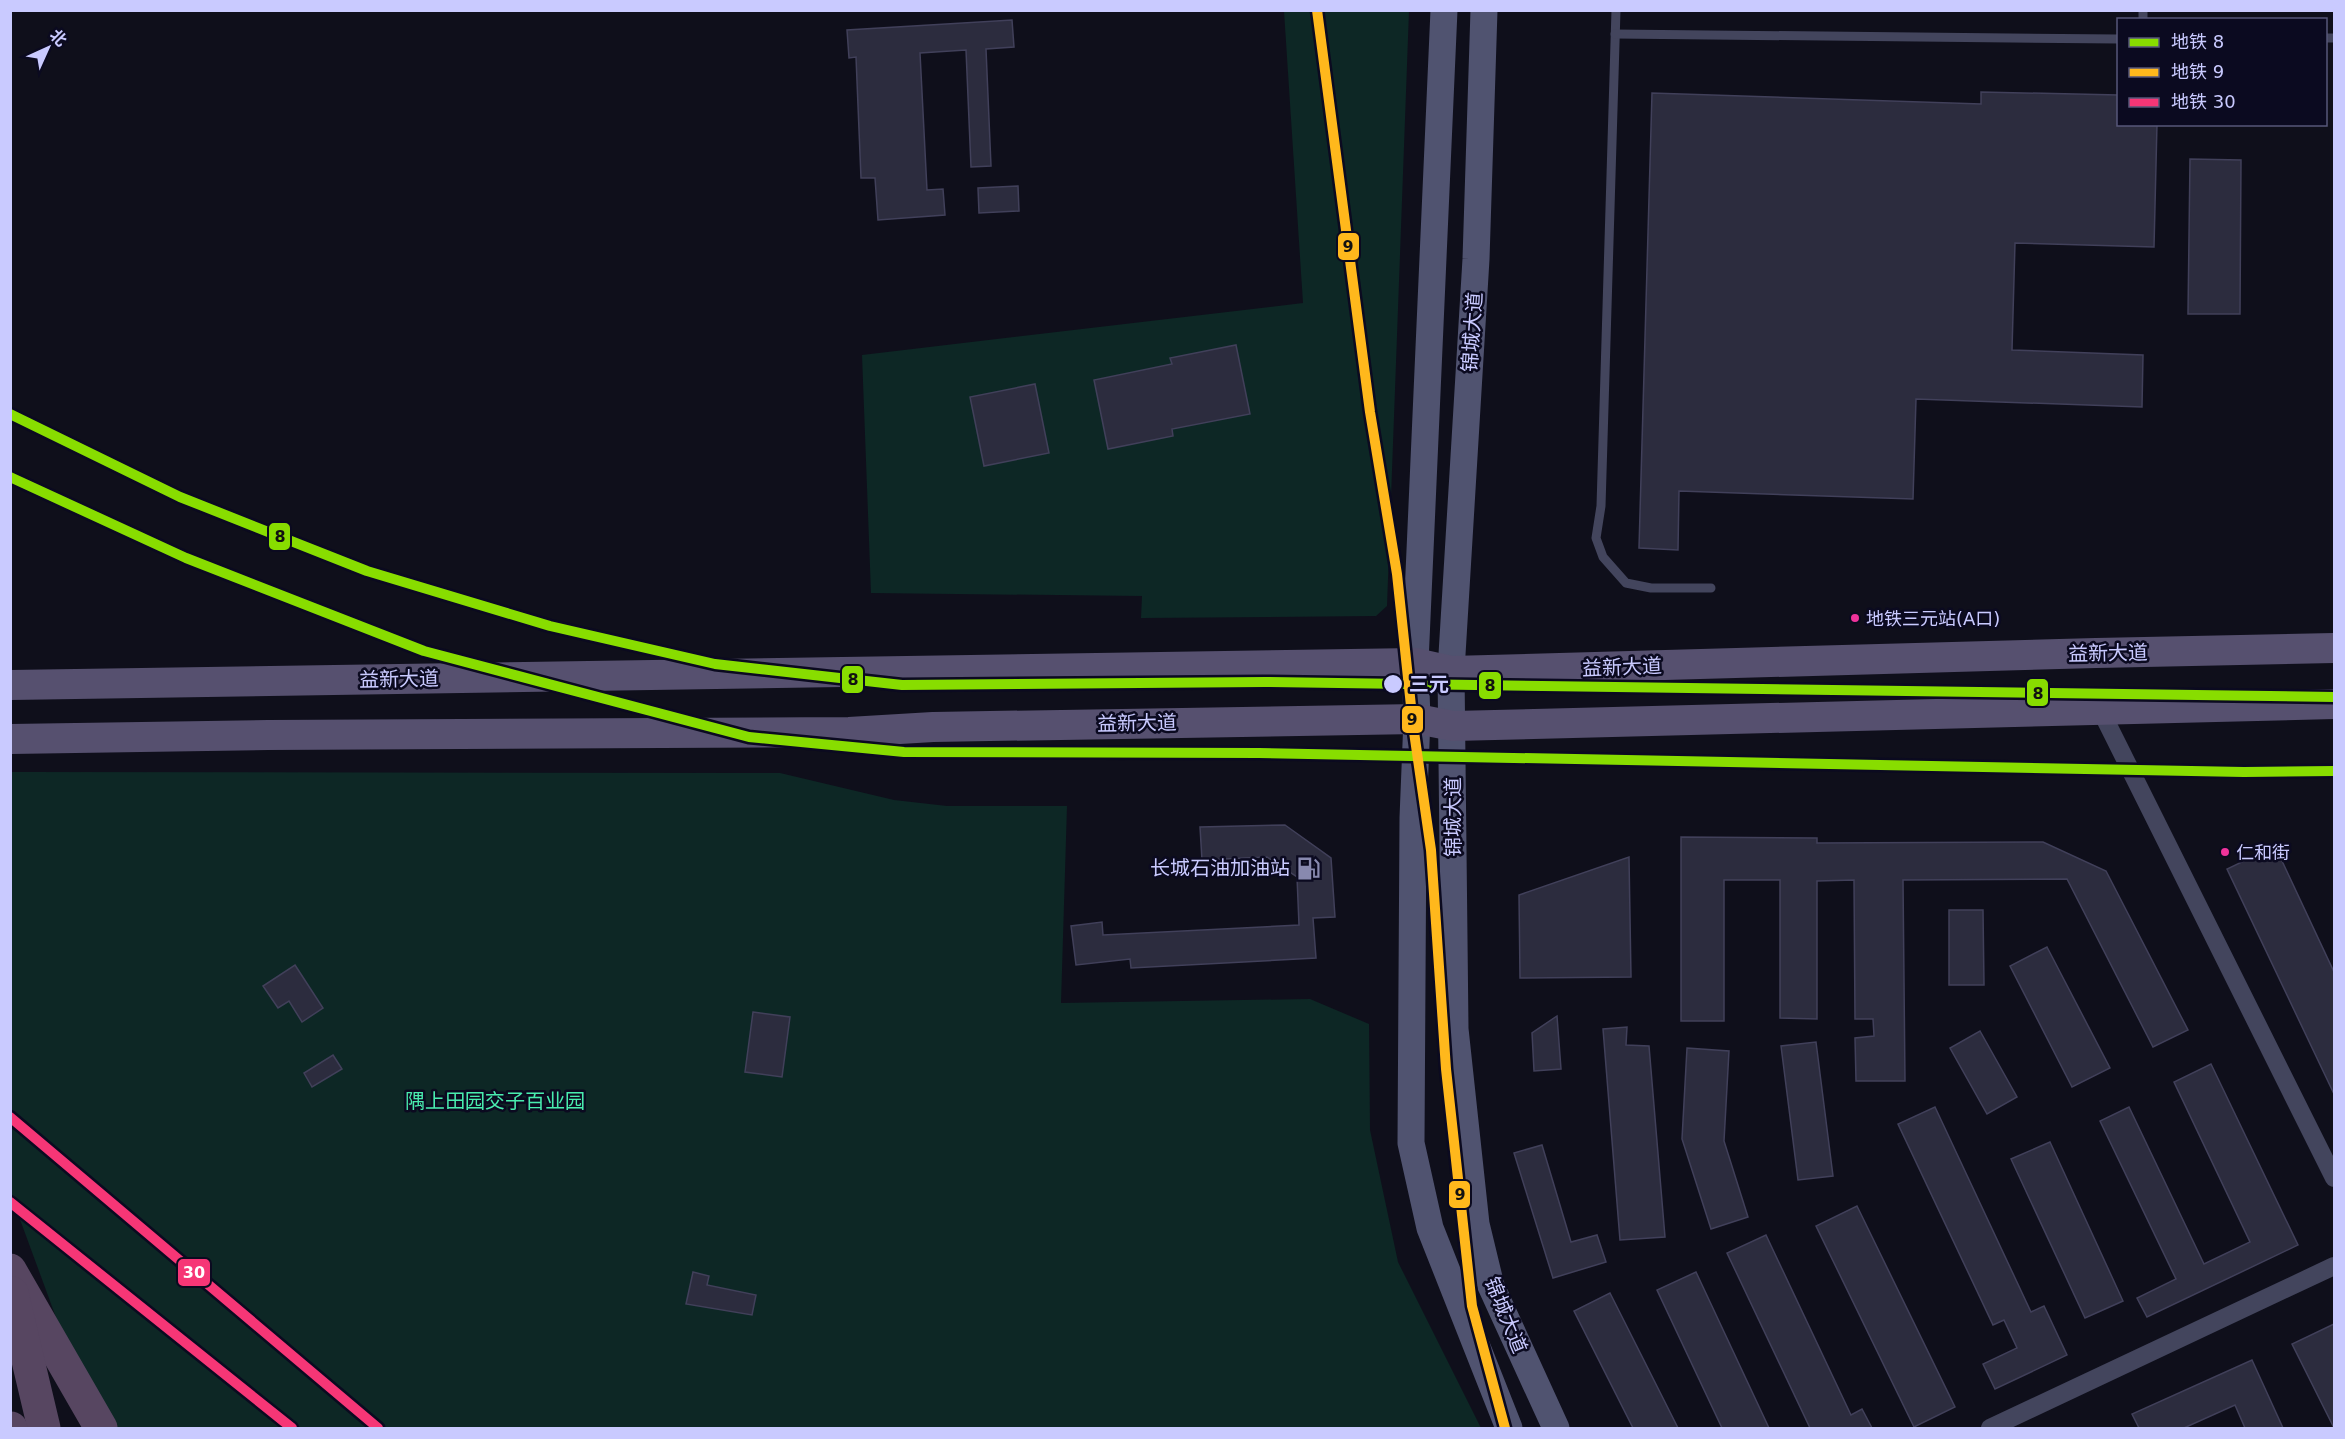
<svg xmlns="http://www.w3.org/2000/svg" width="2345" height="1439" font-family="'DejaVu Sans','Noto Sans SC',sans-serif">
<rect width="100%" height="100%" fill="#0f0f1b"/>
<!-- green -->
<g fill="#0d2725">
<path d="M 1284,11 L 1409,11 L 1387,606 L 1376,616 L 1141,618 L 1142,596 L 871,593 L 862,355 L 1303,303 Z"/>
<path d="M 11,772 L 780,773 L 894,800 L 947,806 L 1067,806 L 1061,1003 L 1310,999 L 1369,1024 L 1370,1130 L 1398,1262 L 1481,1428 L 109,1428 L 75,1369 L 11,1195 Z"/>
</g>
<!-- building -->
<g fill="#2c2c3e" stroke="#41405a" stroke-width="1.5">
<path d="M 1012,20 L 1014,47 L 986,49 L 991,166 L 971,167 L 966,50 L 920,53 L 927,190 L 943,189 L 945,215 L 878,220 L 875,178 L 861,178 L 856,57 L 849,58 L 847,30 Z"/>
<path d="M 1981,92 L 2118,95 L 2118,124 L 2157,124 L 2154,247 L 2015,243 L 2012,350 L 2143,355 L 2142,407 L 1916,399 L 1913,499 L 1679,491 L 1678,550 L 1639,548 L 1652,93 L 1981,104 Z"/>
<path d="M 2190,159 L 2241,160 L 2240,314 L 2188,314 Z"/>
<path d="M 1018,186 L 1019,211 L 979,213 L 978,188 Z"/>
<path d="M 1236,345 L 1250,414 L 1172,429 L 1173,436 L 1108,449 L 1094,380 L 1172,364 L 1170,358 Z"/>
<path d="M 1035,384 L 1049,453 L 984,466 L 970,397 Z"/>
<path d="M 1285,825 L 1331,858 L 1335,917 L 1313,918 L 1316,958 L 1131,968 L 1130,959 L 1076,965 L 1071,926 L 1102,922 L 1103,935 L 1299,925 L 1297,877 L 1267,857 L 1202,860 L 1200,827 Z"/>
<path d="M 1681,837 L 1817,838 L 1817,843 L 2043,842 L 2106,871 L 2188,1030 L 2153,1047 L 2067,879 L 1903,880 L 1905,1081 L 1856,1081 L 1855,1038 L 1874,1036 L 1873,1019 L 1855,1019 L 1854,880 L 1817,881 L 1817,1019 L 1780,1018 L 1780,880 L 1724,880 L 1724,1021 L 1681,1021 Z"/>
<path d="M 2275,846 L 2334,972 L 2334,1094 L 2227,869 Z"/>
<path d="M 1629,857 L 1631,977 L 1520,978 L 1519,895 Z"/>
<path d="M 1949,910 L 1983,910 L 1984,985 L 1949,985 Z"/>
<path d="M 2047,947 L 2110,1068 L 2072,1087 L 2010,966 Z"/>
<path d="M 295,965 L 323,1008 L 302,1022 L 289,1001 L 278,1008 L 263,986 Z"/>
<path d="M 753,1012 L 790,1017 L 782,1077 L 745,1072 Z"/>
<path d="M 1557,1016 L 1561,1069 L 1534,1071 L 1532,1033 Z"/>
<path d="M 1627,1027 L 1626,1045 L 1649,1046 L 1665,1237 L 1620,1240 L 1603,1029 Z"/>
<path d="M 1980,1031 L 2017,1097 L 1987,1114 L 1950,1048 Z"/>
<path d="M 1816,1042 L 1833,1176 L 1798,1180 L 1781,1046 Z"/>
<path d="M 1687,1048 L 1729,1051 L 1724,1141 L 1748,1217 L 1711,1229 L 1682,1139 Z"/>
<path d="M 333,1055 L 342,1069 L 312,1087 L 304,1073 Z"/>
<path d="M 2211,1064 L 2298,1245 L 2147,1317 L 2137,1298 L 2176,1279 L 2100,1121 L 2129,1107 L 2204,1264 L 2250,1242 L 2174,1082 Z"/>
<path d="M 1935,1107 L 2031,1312 L 2044,1306 L 2067,1355 L 1995,1389 L 1983,1364 L 2017,1348 L 2004,1320 L 1993,1325 L 1898,1124 Z"/>
<path d="M 2050,1142 L 2123,1301 L 2085,1318 L 2011,1159 Z"/>
<path d="M 1542,1145 L 1571,1242 L 1597,1235 L 1606,1262 L 1553,1278 L 1514,1153 Z"/>
<path d="M 1857,1206 L 1955,1407 L 1914,1427 L 1816,1226 Z"/>
<path d="M 1766,1235 L 1851,1415 L 1862,1409 L 1872,1428 L 1810,1428 L 1727,1253 Z"/>
<path d="M 693,1272 L 709,1276 L 707,1285 L 756,1295 L 752,1315 L 686,1304 Z"/>
<path d="M 1696,1272 L 1769,1428 L 1722,1428 L 1657,1290 Z"/>
<path d="M 1610,1293 L 1678,1428 L 1633,1428 L 1574,1311 Z"/>
<path d="M 2334,1324 L 2334,1428 L 2292,1344 Z"/>
<path d="M 2252,1360 L 2283,1428 L 2245,1428 L 2235,1405 L 2184,1428 L 2139,1428 L 2132,1414 Z"/>
</g>
<g fill="none" stroke-linecap="round" stroke-linejoin="round">
<!-- lane -->
<g stroke="#43455d" stroke-width="9">
<path d="M 1616,10 L 1601,506 L 1596,538 L 1603,557 L 1626,583 L 1651,588 L 1711,588"/>
<path d="M 2143,20 L 2143,10"/>
<path d="M 1615,34 L 2118,39"/>
<path d="M 2326,38 L 2334,38"/>
</g>
<!-- street -->
<g stroke="#43455d" stroke-width="18">
<path d="M 2100,709 L 2334,1178"/>
<path d="M 1990,1428 L 2334,1266"/>
</g>
<!-- secondary -->
<g stroke="#505370" stroke-width="27">
<path d="M 1444,10 L 1415,663 L 1417,719 L 1413,818 L 1411,1143 L 1430,1228 L 1509,1428"/>
<path d="M 1484,10 L 1476,259 L 1451,671 L 1455,1029 L 1476,1224 L 1491,1286 L 1556,1428"/>
</g>
<!-- primary -->
<g stroke="#56506f" stroke-width="30">
<path d="M 10,685 L 1415,663 L 1451,671 L 2096,653 L 2334,648"/>
<path d="M 10,739 L 268,735 L 849,732 L 933,727 L 1417,719 L 1453,726 L 2334,704"/>
</g>
<!-- highway -->
<g stroke="#574661" stroke-width="33">
<path d="M 10,1270 L 101,1428"/>
<path d="M 12,1293 L 44,1428"/>
<path d="M 10,1428 L 11,1428"/>
</g>
<defs>
<g id="metro-1">
<path d="M 10,414 L 180,497 L 367,571 L 550,626 L 715,664 L 902,685 L 1264,682 L 2334,697"/>
<path d="M 10,477 L 186,558 L 424,651 L 749,737 L 904,752 L 1259,753 L 2244,772 L 2334,771"/>
</g>
<path id="metro-2" d="M 1317,10 L 1370,412 L 1397,574 L 1413,725 L 1431,850 L 1446,1069 L 1472,1306 L 1505,1428"/>
<g id="metro-3">
<path d="M 10,1117 L 378,1428"/>
<path d="M 10,1202 L 292,1428"/>
</g>
</defs>
<!-- metro-1 casing -->
<use href="#metro-1" stroke="#0b0a20" stroke-width="15"/>
<!-- metro-2 casing -->
<use href="#metro-2" stroke="#0b0a20" stroke-width="15"/>
<!-- metro-3 casing -->
<use href="#metro-3" stroke="#0b0a20" stroke-width="15"/>
<!-- metro-1 -->
<use href="#metro-1" stroke="#8d0" stroke-width="10"/>
<!-- metro-2 -->
<use href="#metro-2" stroke="#ffb81c" stroke-width="10"/>
<!-- metro-3 -->
<use href="#metro-3" stroke="#f63676" stroke-width="10"/>
</g>
<!-- icons -->
<defs>
<symbol id="fuel-bare" viewBox="-9 -9 18 18"><path d="M-5.5-6h7V0h2V4h1.3V-2.5L3-4.5l.8-.8L6-3V5H2.5V1h-1V6h-7ZM-4.2-4.7v3.2H.2V-4.7Z" fill="#8889af" stroke="#0b0a20" stroke-width="2.5" paint-order="stroke"/></symbol>
</defs>
<g fill-rule="evenodd">
<use href="#fuel-bare" x="1292" y="852" width="33" height="33"/>
</g>
<!-- markers -->
<g fill="#ef339a" stroke="#0b0a20" stroke-width="2">
<circle cx="1855" cy="618" r="5"/>
<circle cx="2225" cy="852" r="5"/>
</g>
<circle fill="#c9caff" stroke="#0b0a20" stroke-width="2" cx="1393" cy="684" r="10"/>
<g text-anchor="middle" dominant-baseline="central" stroke-width="5" stroke-linejoin="round" paint-order="stroke">
<!-- bus labels -->
<g font-size="18" fill="#c9caff" stroke="#0b0a20" text-anchor="start">
<text x="1866" y="618">地铁三元站(A口)</text>
<text x="2236" y="852">仁和街</text>
</g>
<!-- street labels -->
<g font-size="20" fill="#c9caff" stroke="#0b0a20">
<text transform="translate(1472 332) rotate(-86)">锦城大道</text>
<text transform="translate(2108 653) rotate(-1)">益新大道</text>
<text transform="translate(1622 667) rotate(-2)">益新大道</text>
<text transform="translate(399 679) rotate(-1)">益新大道</text>
<text transform="translate(1137 723) rotate(-1)">益新大道</text>
<text transform="translate(1453 817) rotate(-90)">锦城大道</text>
<text transform="translate(1506 1315) rotate(68)">锦城大道</text>
</g>
<!-- stop labels -->
<g font-size="20" font-weight="bold" fill="#c9caff" stroke="#0b0a20" text-anchor="start">
<text x="1409" y="684">三元</text>
</g>
<!-- poi labels -->
<g font-size="20" fill="#c9caff" stroke="#0b0a20" text-anchor="end">
<text x="1290" y="868">长城石油加油站</text>
</g>
<!-- park labels -->
<g font-size="20" fill="#49ecae" stroke="#0b0a20">
<text x="495" y="1101">隅上田园交子百业园</text>
</g>
</g>
<g stroke="#0b0a20" stroke-width="2">
<rect x="1337" y="232" width="23" height="29" rx="6" fill="#ffb81c"/>
<rect x="268" y="522" width="23" height="29" rx="6" fill="#8d0"/>
<rect x="841" y="665" width="23" height="29" rx="6" fill="#8d0"/>
<rect x="1478" y="671" width="24" height="29" rx="6" fill="#8d0"/>
<rect x="2026" y="678" width="23" height="29" rx="6" fill="#8d0"/>
<rect x="1401" y="705" width="23" height="29" rx="6" fill="#ffb81c"/>
<rect x="1448" y="1180" width="23" height="29" rx="6" fill="#ffb81c"/>
<rect x="177" y="1258" width="34" height="29" rx="6" fill="#f63676"/>
</g>
<g font-size="16" text-anchor="middle" font-weight="bold" fill="#fff">
<text x="194" y="1278">30</text>
</g>
<g font-size="16" text-anchor="middle" font-weight="bold" fill="#111">
<text x="1348" y="252">9</text>
<text x="280" y="542">8</text>
<text x="853" y="685">8</text>
<text x="1490" y="691">8</text>
<text x="2038" y="699">8</text>
<text x="1412" y="725">9</text>
<text x="1460" y="1200">9</text>
</g>
<!-- border -->
<rect width="2345" height="1439" fill="none" stroke="#c9caff" stroke-width="24"/>
<!-- legend -->
<rect x="2117" y="18" width="210" height="108" fill="#0b0a20" stroke="#575779" stroke-width="1.5"/>
<rect x="2129" y="38" width="30" height="9" fill="#88dd00" stroke="#575779" stroke-width="1.5"/>
<text x="2171" y="48" font-size="18" fill="#c9caff">地铁 8</text>
<rect x="2129" y="68" width="30" height="9" fill="#ffb81c" stroke="#575779" stroke-width="1.5"/>
<text x="2171" y="78" font-size="18" fill="#c9caff">地铁 9</text>
<rect x="2129" y="98" width="30" height="9" fill="#f63676" stroke="#575779" stroke-width="1.5"/>
<text x="2171" y="108" font-size="18" fill="#c9caff">地铁 30</text>
<!-- north arrow -->
<g transform="translate(48 48) rotate(45)" stroke="#0b0a20" stroke-width="4.5" paint-order="stroke">
<path d="M0-4.5L10 22L0 15L-10 22Z" fill="#c9caff"/>
<text y="-9" font-size="16" font-weight="bold" text-anchor="middle" fill="#c9caff">北</text>
</g>
</svg>
